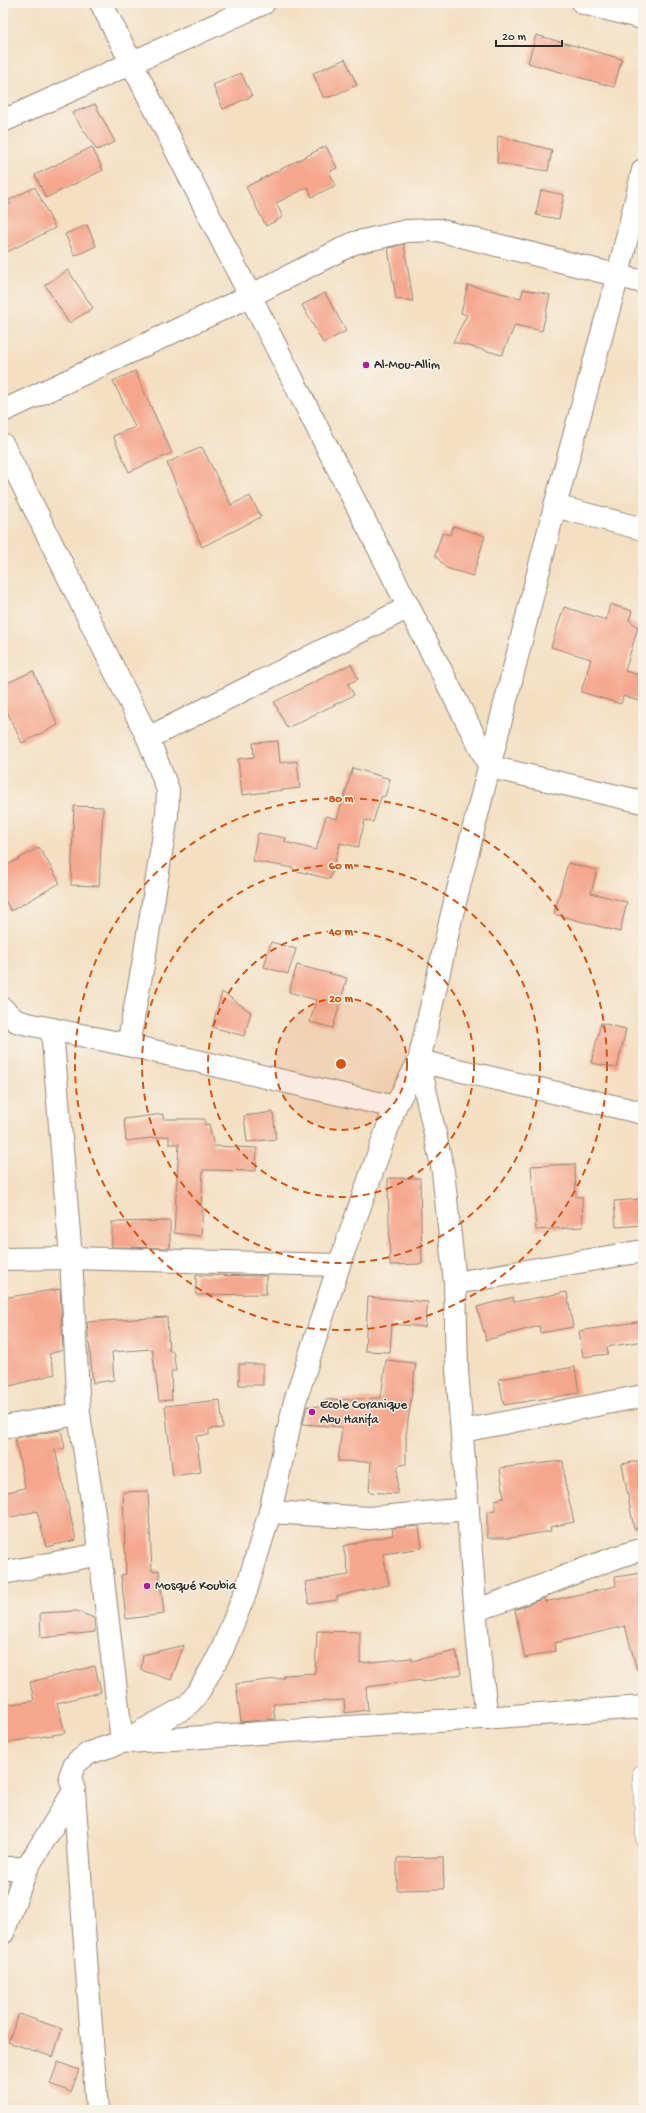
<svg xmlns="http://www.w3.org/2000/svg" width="646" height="2113" font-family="'Gochi Hand',sans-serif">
<rect width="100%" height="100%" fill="#f7f3e8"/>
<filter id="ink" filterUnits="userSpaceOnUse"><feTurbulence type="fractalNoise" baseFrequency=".025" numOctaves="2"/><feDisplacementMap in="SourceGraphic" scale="8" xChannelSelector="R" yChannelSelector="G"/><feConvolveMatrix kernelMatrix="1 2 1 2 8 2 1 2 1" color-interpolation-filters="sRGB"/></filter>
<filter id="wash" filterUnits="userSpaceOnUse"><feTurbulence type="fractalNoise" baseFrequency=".012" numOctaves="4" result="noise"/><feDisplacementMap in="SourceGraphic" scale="16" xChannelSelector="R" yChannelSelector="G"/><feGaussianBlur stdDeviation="0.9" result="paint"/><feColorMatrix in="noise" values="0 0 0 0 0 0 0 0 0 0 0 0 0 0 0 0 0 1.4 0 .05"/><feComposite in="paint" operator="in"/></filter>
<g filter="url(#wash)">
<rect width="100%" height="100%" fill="#f4dfc2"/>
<g id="blocks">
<!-- building -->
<g fill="#f5a68b">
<path d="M 536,35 L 622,59 L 614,87 L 528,63 Z"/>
<path d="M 345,59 L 357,85 L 330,97 L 323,97 L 313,73 Z"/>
<path d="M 241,73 L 252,96 L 223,109 L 213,85 Z"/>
<path d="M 95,104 L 115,142 L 97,150 L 72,113 Z"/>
<path d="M 498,136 L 552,150 L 548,171 L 497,163 Z"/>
<path d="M 326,146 L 337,168 L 329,172 L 336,185 L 312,197 L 308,187 L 276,203 L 283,217 L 266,226 L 246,187 Z"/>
<path d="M 92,147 L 103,170 L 46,198 L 35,175 Z"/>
<path d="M 35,187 L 55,228 L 3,254 L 3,208 L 11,204 L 9,200 Z"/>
<path d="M 541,190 L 564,195 L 559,219 L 536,215 Z"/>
<path d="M 87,225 L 96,246 L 75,256 L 65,234 Z"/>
<path d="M 404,244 L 413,301 L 396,299 L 388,248 Z"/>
<path d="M 68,270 L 93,308 L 69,323 L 45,285 Z"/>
<path d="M 468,285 L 521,298 L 523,289 L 550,295 L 542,331 L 515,325 L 502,355 L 453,342 L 467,315 L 461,313 Z"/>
<path d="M 325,293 L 346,331 L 323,343 L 302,305 Z"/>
<path d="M 135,371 L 172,453 L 129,472 L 113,436 L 135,427 L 113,381 Z"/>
<path d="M 202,447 L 231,505 L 250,496 L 261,517 L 202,547 L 167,463 Z"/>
<path d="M 453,526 L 485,536 L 473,576 L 446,568 L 435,555 L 442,533 L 450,535 Z"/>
<path d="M 610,604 L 632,611 L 629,620 L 638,627 L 625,671 L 643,676 L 643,702 L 623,696 L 621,704 L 581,692 L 591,659 L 551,647 L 564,607 L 606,620 Z"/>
<path d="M 351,664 L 358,679 L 348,684 L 354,695 L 287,728 L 274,702 Z"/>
<path d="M 33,671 L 58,725 L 22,743 L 3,703 L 3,685 Z"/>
<path d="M 278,741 L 280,763 L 297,761 L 300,788 L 242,795 L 238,759 L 254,757 L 253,743 Z"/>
<path d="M 353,768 L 390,779 L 385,796 L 381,797 L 373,822 L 365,820 L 358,847 L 340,843 L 330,879 L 293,870 L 294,868 L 252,861 L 258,833 L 286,838 L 285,842 L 316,850 L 326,816 L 337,819 Z"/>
<path d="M 74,806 L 103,807 L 99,886 L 71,885 Z"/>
<path d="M 39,847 L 60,883 L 11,911 L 3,897 L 3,868 Z"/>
<path d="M 568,863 L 597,870 L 591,893 L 627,902 L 620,932 L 554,914 Z"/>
<path d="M 271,942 L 296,949 L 288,974 L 264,967 Z"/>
<path d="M 297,965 L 347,978 L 333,1028 L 310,1022 L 316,1000 L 289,992 Z"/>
<path d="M 222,992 L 251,1012 L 244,1036 L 212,1027 Z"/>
<path d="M 601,1023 L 626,1029 L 617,1068 L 591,1063 Z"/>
<path d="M 273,1112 L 276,1139 L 247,1142 L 244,1116 Z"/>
<path d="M 163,1114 L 163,1119 L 205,1119 L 205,1125 L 209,1124 L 214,1146 L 257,1148 L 256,1171 L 203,1170 L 201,1207 L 203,1207 L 201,1236 L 174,1233 L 179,1144 L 169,1144 L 169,1136 L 126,1141 L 124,1119 Z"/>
<path d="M 575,1164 L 576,1197 L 582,1197 L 583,1227 L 536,1230 L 531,1166 Z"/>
<path d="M 388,1178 L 420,1178 L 422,1264 L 390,1265 Z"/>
<path d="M 642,1199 L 643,1225 L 616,1227 L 614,1201 Z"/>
<path d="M 170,1221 L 170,1248 L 112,1247 L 112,1222 Z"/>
<path d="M 196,1275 L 266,1276 L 266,1294 L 196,1295 Z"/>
<path d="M 60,1289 L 63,1350 L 49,1354 L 55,1374 L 3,1388 L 3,1298 Z"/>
<path d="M 567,1292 L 573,1327 L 540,1333 L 539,1326 L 486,1340 L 477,1307 L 513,1297 L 514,1302 Z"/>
<path d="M 368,1297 L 428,1302 L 425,1327 L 392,1324 L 390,1352 L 365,1351 Z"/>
<path d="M 167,1317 L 169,1351 L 173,1351 L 176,1371 L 171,1371 L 172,1400 L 159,1401 L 152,1349 L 112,1352 L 114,1380 L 93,1383 L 87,1322 Z"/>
<path d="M 643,1321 L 643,1341 L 607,1347 L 608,1354 L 583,1357 L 579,1331 Z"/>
<path d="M 386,1360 L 416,1363 L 406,1435 L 406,1464 L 398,1466 L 397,1494 L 369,1492 L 371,1462 L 338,1461 L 342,1427 L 303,1424 L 307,1406 L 325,1407 L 326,1400 L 381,1398 Z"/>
<rect x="239" y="1364" width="24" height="21"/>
<path d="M 575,1367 L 579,1393 L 504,1405 L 499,1379 Z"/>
<path d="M 220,1400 L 223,1428 L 209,1429 L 209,1435 L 196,1436 L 201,1472 L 173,1476 L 165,1406 Z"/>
<path d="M 61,1430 L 65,1448 L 55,1450 L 76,1540 L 46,1547 L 37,1511 L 3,1519 L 3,1493 L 25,1488 L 15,1438 Z"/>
<path d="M 643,1460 L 643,1528 L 634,1529 L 622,1464 Z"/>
<path d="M 563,1461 L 565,1483 L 574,1522 L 550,1527 L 551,1531 L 510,1538 L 487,1538 L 487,1511 L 495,1510 L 495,1500 L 504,1498 L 500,1468 Z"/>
<path d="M 148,1491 L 152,1571 L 159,1570 L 164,1614 L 126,1619 L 121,1575 L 126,1574 L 123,1492 Z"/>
<path d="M 419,1526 L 422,1548 L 383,1554 L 389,1585 L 337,1596 L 337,1600 L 309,1604 L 305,1582 L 349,1575 L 343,1546 L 393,1535 L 392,1528 Z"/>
<path d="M 643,1573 L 643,1670 L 637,1670 L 625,1626 L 554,1643 L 555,1651 L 525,1658 L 515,1610 L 544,1598 L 545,1602 L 616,1586 L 615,1577 Z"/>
<path d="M 77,1611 L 94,1618 L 95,1632 L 41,1638 L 40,1613 Z"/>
<path d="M 317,1631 L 360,1632 L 360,1663 L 412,1658 L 412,1661 L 456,1651 L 461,1674 L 422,1682 L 421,1680 L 366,1687 L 368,1710 L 345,1713 L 344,1700 L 273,1704 L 275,1719 L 241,1722 L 236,1684 L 284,1678 L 284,1675 L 315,1673 Z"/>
<path d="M 184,1645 L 171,1680 L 141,1670 L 143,1655 Z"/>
<path d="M 95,1666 L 101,1692 L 57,1703 L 65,1733 L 3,1743 L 3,1705 L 34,1701 L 30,1682 Z"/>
<path d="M 443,1857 L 444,1889 L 397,1890 L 397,1858 Z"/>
<path d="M 19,2014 L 62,2029 L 53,2057 L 8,2042 Z"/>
<path d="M 58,2062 L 79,2070 L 71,2092 L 50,2084 Z"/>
</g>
</g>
</g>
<g filter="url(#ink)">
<use href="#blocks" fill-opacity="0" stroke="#908576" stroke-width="1"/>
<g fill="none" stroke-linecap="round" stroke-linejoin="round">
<defs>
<path id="lane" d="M 639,1772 L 643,1842"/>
<g id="street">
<path d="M 101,3 L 490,767"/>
<path d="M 583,3 L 643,18"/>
<path d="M 3,121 L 264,3"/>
<path d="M 3,411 L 250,296 L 354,243 L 407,231 L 438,230 L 643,282"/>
<path d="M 3,445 L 148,738 L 168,790 L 167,815 L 143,965 L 128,1045"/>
<path d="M 555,506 L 643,529"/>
<path d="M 148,738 L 409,607"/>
<path d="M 490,767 L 643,802"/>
<path d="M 3,1009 L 16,1021 L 28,1024 L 128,1045 L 395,1107"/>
<path d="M 52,1029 L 71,1258 L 79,1414 L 100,1554 L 122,1742"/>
<path d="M 3,1259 L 71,1258 L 339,1265"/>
<path d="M 455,1283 L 643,1251"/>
<path d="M 3,1427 L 79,1414"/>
<path d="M 462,1431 L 643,1396"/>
<path d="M 270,1512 L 369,1518 L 468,1509"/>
<path d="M 3,1573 L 100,1554"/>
<path d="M 476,1610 C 533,1592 586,1565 643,1549"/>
<path d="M 487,1718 L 478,1643 L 457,1370 L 455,1283 L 443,1171 L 419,1061 L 643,1113"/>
<path d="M 129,1742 L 643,1707"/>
<path d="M 3,1868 L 27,1868"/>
<path d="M 3,1933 L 27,1868 L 74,1791"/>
<path d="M 97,2110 L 74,1791 L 70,1776 L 74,1766 L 77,1762 L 89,1753 L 122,1742 L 186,1707 L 198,1693 L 222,1650 L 246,1591 L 270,1512 L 295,1401 L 339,1265 L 395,1107 L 419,1061 L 452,914 L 555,506 L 618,275 L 643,170"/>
</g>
</defs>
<!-- lane casing -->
<use href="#lane" stroke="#908576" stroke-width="14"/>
<!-- street casing -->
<use href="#street" stroke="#908576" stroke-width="24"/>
<!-- lane -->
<use href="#lane" stroke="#fff" stroke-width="13"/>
<!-- street -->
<use href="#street" stroke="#fff" stroke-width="22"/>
</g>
</g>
<!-- distance rings -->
<circle cx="341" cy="1064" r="66" fill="#d5540f" fill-opacity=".12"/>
<g fill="none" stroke="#d5540f" stroke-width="2" stroke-dasharray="7 5">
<circle cx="341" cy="1064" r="66"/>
<circle cx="341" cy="1064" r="133"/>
<circle cx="341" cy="1064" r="199"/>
<circle cx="341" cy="1064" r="266"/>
</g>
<!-- markers -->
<g fill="#b5179e" stroke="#f7f3e8" stroke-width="1.5">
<circle cx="366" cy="365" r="4"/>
<circle cx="312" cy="1412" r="4"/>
<circle cx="147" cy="1586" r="4"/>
</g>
<g text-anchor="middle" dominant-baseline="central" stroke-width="3" stroke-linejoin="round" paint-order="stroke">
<!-- poi labels -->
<g font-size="13" fill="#2b2b2b" stroke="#f7f3e8" text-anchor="start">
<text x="374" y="365">Al-Mou-Allim</text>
<text x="320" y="1405">Ecole Coranique<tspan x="320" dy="15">Abu Hanifa</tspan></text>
<text x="155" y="1586">Mosqué Koubia</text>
</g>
</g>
<circle cx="341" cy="1064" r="6" fill="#d5540f" stroke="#f7f3e8" stroke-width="2"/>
<g font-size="12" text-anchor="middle" font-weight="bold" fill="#d5540f" stroke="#f7f3e8" stroke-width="3" stroke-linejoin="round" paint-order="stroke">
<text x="341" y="802">80 m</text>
<text x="341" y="869">60 m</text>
<text x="341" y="935">40 m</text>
<text x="341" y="1002">20 m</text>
</g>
<!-- margin -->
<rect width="646" height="2113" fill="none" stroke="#f7f3e8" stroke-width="16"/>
<!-- scale -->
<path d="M496 40v6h66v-6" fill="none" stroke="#2b2b2b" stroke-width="2"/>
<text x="502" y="40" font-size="12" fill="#2b2b2b" stroke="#f7f3e8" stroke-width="3" paint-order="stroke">20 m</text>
</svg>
